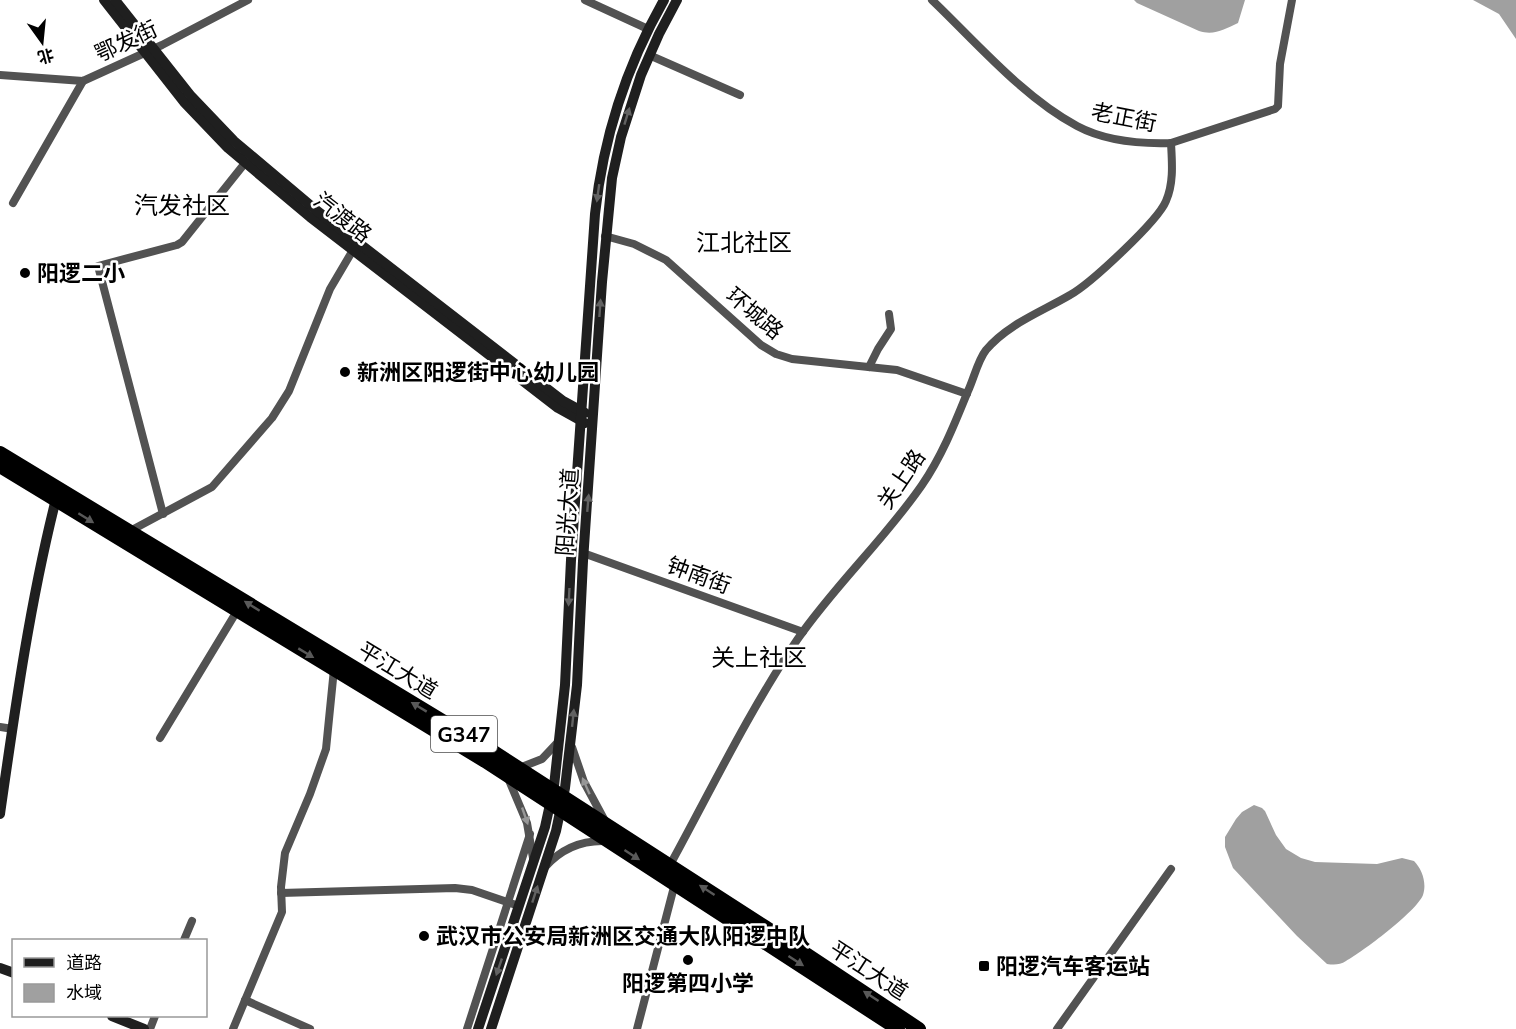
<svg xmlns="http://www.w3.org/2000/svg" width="1516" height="1029" font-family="Mulish,'Noto Sans SC',sans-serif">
<rect width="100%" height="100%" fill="#fff"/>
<!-- water -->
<g fill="#a0a0a0">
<path d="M 1134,0 L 1245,0 L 1238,23 C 1225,29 1214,36 1199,31 L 1137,3 Z"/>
<path d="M 1473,0 L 1516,0 L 1516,39 L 1499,14 Z"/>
<path d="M 1254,805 L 1262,808 L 1265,811 L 1276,835 L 1286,849 L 1301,858 L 1315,862 L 1377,864 L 1402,858 L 1414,861 C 1422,869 1427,883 1423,895 C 1416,912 1362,952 1346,961 C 1340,965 1334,965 1327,964 L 1297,936 L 1233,868 L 1225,847 L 1225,837 L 1236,819 L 1242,812 Z"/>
</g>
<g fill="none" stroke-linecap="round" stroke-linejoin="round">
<!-- street -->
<g stroke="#525252" stroke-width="8">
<path d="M 585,0 L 648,29"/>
<path d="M 932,0 C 976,42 1023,97 1077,126 C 1105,141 1140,144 1171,143 L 1275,109 L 1278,106 L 1280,64 L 1292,0"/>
<path d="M 649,55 L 740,95"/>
<path d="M 0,75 L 83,81 L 162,45 L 248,0"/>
<path d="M 13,203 L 83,81"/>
<path d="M 605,236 L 634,244 L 666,260 L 761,345 L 776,354 L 792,359 L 897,370 L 967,394"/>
<path d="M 869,367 L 878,349 L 891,329 L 889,314"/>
<path d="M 163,514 L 98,266 L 177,245 L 182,242 L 245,163"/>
<path d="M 130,531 L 212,487 L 272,418 L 289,391 L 330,289 L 353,250"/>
<path d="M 583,553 L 803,632"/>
<path d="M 0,727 L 13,729"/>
<path d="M 160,738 L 237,611"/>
<path d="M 572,747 L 584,782 L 605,821"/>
<path d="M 519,768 L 542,759 L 558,742"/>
<path d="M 508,778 L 527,823 L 533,858"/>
<path d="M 670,865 C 711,790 749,711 797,640 C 835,585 884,540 922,485 C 942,456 955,423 968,391 C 974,378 978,360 986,350 C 1008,324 1041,312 1070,295 C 1090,284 1158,221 1166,201 C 1174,183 1172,162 1171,143"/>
<path d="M 545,867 C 561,849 582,840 606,841"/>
<path d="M 281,893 L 455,888 L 472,890 L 519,906"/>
<path d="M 184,940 L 192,921"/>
<path d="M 245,1000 L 310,1029"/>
<path d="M 150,1029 L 155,1016"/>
<path d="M 233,1029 L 282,912 L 281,887 L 285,853 L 310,794 L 326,749 L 334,669"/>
<path d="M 467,1029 L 530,834"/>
<path d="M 637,1029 L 675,883"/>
<path d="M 1057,1029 L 1171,869"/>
</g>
<!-- secondary -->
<g stroke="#1f1f1f" stroke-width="10">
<path d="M 104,0 L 184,102 L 228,148 L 310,217 L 558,408 L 585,423"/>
<path d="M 115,0 L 191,96 L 234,141 L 316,210 L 563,401 L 585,413"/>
<path d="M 0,814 C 15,709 30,602 56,499"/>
<path d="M 0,968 L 14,973"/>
<path d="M 112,1016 L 144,1029"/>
<path d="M 478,1029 L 545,827 L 554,786 L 565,685 L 571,560 L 595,214 C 603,139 627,65 664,0"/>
<path d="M 491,1029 L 556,831 L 565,788 L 577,685 L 583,561 L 602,282 L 612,178 L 621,137 L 641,75 L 659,34 L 677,0"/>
</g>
<!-- highway -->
<g stroke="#000" stroke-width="14">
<path d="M 0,453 L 492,751 L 765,927 L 919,1029"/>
<path d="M 0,466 L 485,761 L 898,1029"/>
</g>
</g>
<!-- one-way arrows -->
<defs><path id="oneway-solid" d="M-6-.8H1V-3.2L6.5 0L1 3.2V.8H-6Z" transform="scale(1.5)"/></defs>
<g fill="#626262">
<use href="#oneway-solid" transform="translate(627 116) rotate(-73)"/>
<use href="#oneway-solid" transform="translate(598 193) rotate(98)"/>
<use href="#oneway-solid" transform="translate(600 308) rotate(-86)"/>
<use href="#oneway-solid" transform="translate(588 503) rotate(-85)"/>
<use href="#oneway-solid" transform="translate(569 597) rotate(93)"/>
<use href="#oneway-solid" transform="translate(573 718) rotate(-84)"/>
<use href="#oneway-solid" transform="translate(535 894) rotate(-72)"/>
<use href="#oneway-solid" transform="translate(499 967) rotate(109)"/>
</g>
<g fill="#595959">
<use href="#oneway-solid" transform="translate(86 518) rotate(32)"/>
<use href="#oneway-solid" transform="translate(252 606) rotate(-148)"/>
<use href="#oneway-solid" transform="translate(306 653) rotate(31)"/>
<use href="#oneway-solid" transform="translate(419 707) rotate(-149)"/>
<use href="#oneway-solid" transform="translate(632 855) rotate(33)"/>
<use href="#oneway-solid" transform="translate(707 890) rotate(-147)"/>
<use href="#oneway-solid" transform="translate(796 961) rotate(33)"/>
<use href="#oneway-solid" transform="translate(871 996) rotate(-147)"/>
</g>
<g fill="#979797">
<use href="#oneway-solid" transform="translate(586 786) rotate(-114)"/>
<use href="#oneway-solid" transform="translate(525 816) rotate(71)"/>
</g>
<!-- markers -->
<g fill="#000" stroke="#fff" stroke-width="2">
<circle cx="25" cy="273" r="6"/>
<circle cx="345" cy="372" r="6"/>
<circle cx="424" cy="936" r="6"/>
<circle cx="688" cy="960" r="6"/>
<rect x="978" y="960" width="12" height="12" rx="3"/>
</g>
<g text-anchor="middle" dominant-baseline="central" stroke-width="5" stroke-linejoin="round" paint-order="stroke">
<!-- shield labels -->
<rect fill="#fff" stroke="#4c4c4c" stroke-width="1.5" x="431" y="716" width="66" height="36" rx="4.5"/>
<g font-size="21" font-weight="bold" fill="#000">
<text x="464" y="734">G347</text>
</g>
<!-- street labels -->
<g font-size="22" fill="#000" stroke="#fff">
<text transform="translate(126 41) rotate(-25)">鄂发街</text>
<text transform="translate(1124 117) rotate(11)">老正街</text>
<text transform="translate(343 217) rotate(38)">汽渡路</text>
<text transform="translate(755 313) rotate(40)">环城路</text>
<text transform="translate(901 479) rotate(-56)">关上路</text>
<text transform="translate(567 512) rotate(-86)">阳光大道</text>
<text transform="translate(699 575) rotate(20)">钟南街</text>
<text transform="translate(398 670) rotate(31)">平江大道</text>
<text transform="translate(869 970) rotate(33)">平江大道</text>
</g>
<!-- poi labels -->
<g font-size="22" font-weight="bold" fill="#000" stroke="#fff" text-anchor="start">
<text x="37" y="273">阳逻二小</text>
<text x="357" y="372">新洲区阳逻街中心幼儿园</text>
<text x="436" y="936">武汉市公安局新洲区交通大队阳逻中队</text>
<text x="996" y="966">阳逻汽车客运站</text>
<text x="688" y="983" text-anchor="middle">阳逻第四小学</text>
</g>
<!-- neighbourhood labels -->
<g font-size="24" fill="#000" stroke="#fff">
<text x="182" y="205">汽发社区</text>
<text x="744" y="242">江北社区</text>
<text x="759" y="657">关上社区</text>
</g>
</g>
<!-- legend -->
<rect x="12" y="939" width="195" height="78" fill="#ffffff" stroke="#999999" stroke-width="1.5"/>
<rect x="24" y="958" width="30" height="9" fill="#1f1f1f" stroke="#999999" stroke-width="1.5"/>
<text x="66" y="969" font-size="18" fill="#000000">道路</text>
<rect x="24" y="984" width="30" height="18" fill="#a0a0a0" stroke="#999999" stroke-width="1.5"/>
<text x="66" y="999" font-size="18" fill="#000000">水域</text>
<!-- north arrow -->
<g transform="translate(42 42) rotate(165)" stroke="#ffffff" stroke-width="4.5" paint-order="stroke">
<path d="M0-4.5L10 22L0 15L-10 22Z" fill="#000000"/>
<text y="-9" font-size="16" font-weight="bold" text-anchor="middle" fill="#000000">北</text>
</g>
</svg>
